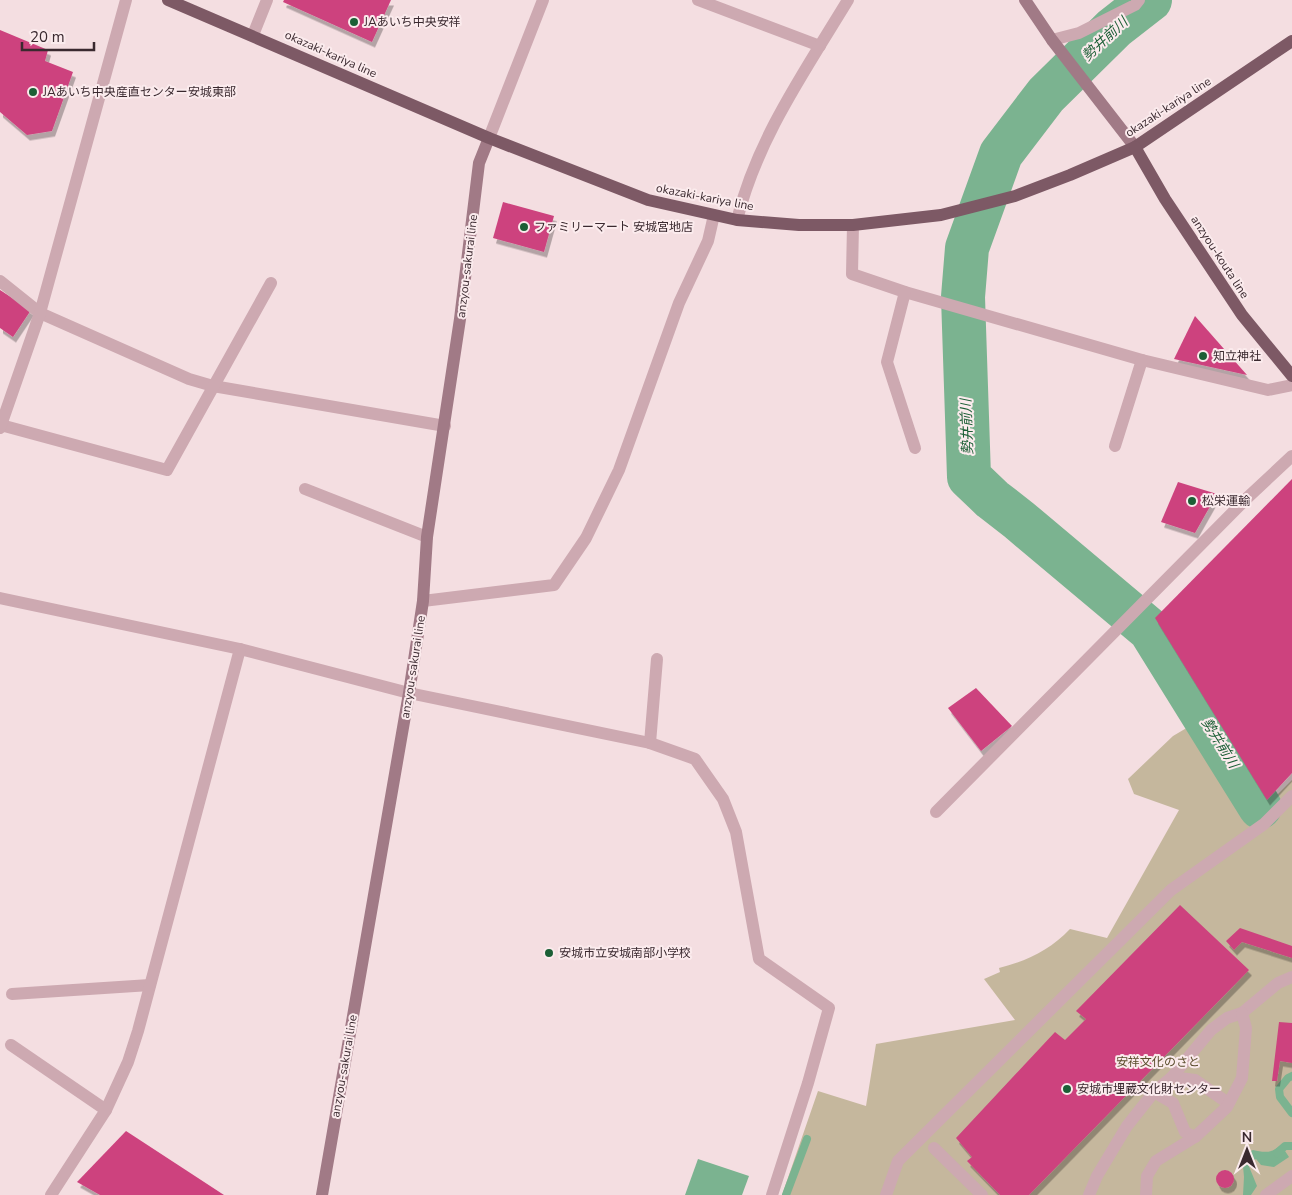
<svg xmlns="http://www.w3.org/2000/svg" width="1292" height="1195" font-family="'Nunito Sans','Noto Sans JP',sans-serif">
<defs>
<filter id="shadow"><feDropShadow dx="3" dy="5.5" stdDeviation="0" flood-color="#0004"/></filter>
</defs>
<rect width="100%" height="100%" fill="#f4dee1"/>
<!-- green -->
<path fill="#c5b79d" d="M 1195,723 L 1256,816 L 1292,780 L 1292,1195 L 782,1195 L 818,1091 L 866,1106 L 876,1044 L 1015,1020 L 984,979 L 1000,972 L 999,968 C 1027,961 1050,950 1070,929 L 1107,938 L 1179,810 L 1134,794 L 1128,779 L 1173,736 Z"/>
<!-- water -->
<g fill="#7bb390">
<path d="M 1281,1145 L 1289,1157 L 1274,1167 L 1261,1165 L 1256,1159 L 1248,1164 L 1257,1186 L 1251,1195 L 1243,1195 L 1244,1177 L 1242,1155 L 1253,1150 C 1265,1153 1272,1153 1281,1145 Z"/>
<path d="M 698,1159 L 749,1176 L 742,1195 L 685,1195 Z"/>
</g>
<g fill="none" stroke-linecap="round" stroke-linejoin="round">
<!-- stream -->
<g stroke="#7bb390" stroke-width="8">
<path d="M 1292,1076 L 1288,1078 L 1279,1089 L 1280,1097 L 1292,1113"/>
<path d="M 1277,1153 L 1285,1146 L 1292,1146"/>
<path d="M 786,1195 L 807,1139"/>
</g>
<!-- river -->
<path stroke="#7bb390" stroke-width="44" d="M 1150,0 L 1114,28 L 1046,95 L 1001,154 L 967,248 L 963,297 L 969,477 L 992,499 L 1019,520 L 1150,630 L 1260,807"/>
</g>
<!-- building -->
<g fill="#cd437e" filter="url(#shadow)">
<path d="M 284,0 L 391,0 L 372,42 L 283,2 Z"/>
<path d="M 0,30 L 48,50 L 45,61 L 73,72 L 52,131 L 27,135 L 0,112 Z"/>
<path d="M 503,202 L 554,216 L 544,252 L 493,238 Z"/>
<path d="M 0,290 L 31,310 L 13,337 L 0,328 Z"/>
<path d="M 1195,316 L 1247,375 L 1174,359 Z"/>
<path d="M 1292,479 L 1292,773 L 1267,800 L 1155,618 Z"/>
<path d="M 1178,482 L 1217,494 L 1195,533 L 1161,522 Z"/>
<path d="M 976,688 L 1012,726 L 981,751 L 948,708 Z"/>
<path d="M 1180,905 L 1249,970 L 1029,1195 L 1000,1195 L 967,1161 L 972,1157 L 956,1138 L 1055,1032 L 1065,1040 L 1086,1019 L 1076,1011 Z"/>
<path d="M 1240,928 L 1292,946 L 1292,958 L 1242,942 L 1234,950 L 1226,941 Z"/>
<path d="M 1279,1022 L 1292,1023 L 1292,1063 L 1280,1061 L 1277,1081 L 1272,1081 Z"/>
<path d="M 126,1131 L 224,1195 L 100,1195 L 77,1182 Z"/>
<circle cx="1225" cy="1179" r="9"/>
</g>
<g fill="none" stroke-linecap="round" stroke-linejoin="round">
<!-- lane -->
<g stroke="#cda9b1" stroke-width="12">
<path d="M 650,743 L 657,659"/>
<path d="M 12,994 L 150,985"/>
<path d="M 11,1045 L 106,1110"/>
<path d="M 886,1195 L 898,1161 L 1171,890 L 1264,824 L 1292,796"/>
</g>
<!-- street -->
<g stroke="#cda9b1" stroke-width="12">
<path d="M 698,0 L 820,46"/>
<path d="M 253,35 L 267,0"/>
<path d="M 1052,40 L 1079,33 L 1135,5 L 1139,0"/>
<path d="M 489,138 L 543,0"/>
<path d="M 737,220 C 757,139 805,71 848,0"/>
<path d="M 853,225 L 852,274 L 905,292 L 1142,360 L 1268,390 L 1292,385"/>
<path d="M 0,281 L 40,313 L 189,379 L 213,386 L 445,426"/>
<path d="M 905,292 L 887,362 L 915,448"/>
<path d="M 1,425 L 167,470 L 271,283"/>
<path d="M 0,428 L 40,313 L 126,0"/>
<path d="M 1115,446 L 1142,360"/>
<path d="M 305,489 L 427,537"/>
<path d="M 0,598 L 240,649 L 409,693 L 650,743 L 695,759 L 723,799 L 736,832 L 759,959 L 829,1008 L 808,1083 L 772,1195"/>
<path d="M 423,601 L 554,585 L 586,538 L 619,470 L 679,303 L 708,241 L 714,215"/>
<path d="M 936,812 L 1246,499 L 1292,456"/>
<path d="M 1172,1077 L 1195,1080 L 1228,1103"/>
<path d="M 1154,1092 L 1173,1103 L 1185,1132 L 1195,1137"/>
<path d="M 934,1148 L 982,1195"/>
<path d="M 51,1195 L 106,1110 L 128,1062 L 138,1031 L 240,649"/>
<path d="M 1089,1195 L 1097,1176 L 1127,1126 L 1154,1092 L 1172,1077 L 1211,1030 L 1227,1018 L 1242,1013 L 1278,983 L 1292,977"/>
<path d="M 1146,1195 L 1147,1176 L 1156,1161 L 1195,1137 L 1227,1107 L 1242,1078 L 1246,1028 L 1242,1013"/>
<path d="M 1266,1195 L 1292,1176"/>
</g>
<!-- secondary -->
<g stroke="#a17a86" stroke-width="12">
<path d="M 1025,0 L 1052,40 L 1135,147"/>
<path d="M 322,1195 L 409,693 L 423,601 L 427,537 L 460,319 L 479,163 L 489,138"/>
</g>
<!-- primary -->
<g stroke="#7d5965" stroke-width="12">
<path d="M 168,0 L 489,138 L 648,200 L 737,220 L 799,225 L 853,225 L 941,215 L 1015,196 L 1070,175 L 1135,147 L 1292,41"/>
<path d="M 1135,147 L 1165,199 L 1242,315 L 1292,376"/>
</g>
</g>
<!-- markers -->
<g fill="#1c5f36" stroke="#fbebed" stroke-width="2">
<circle cx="354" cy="22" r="5"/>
<circle cx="33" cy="92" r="5"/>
<circle cx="524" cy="227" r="5"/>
<circle cx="1203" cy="356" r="5"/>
<circle cx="1192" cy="501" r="5"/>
<circle cx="549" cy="953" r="5"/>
<circle cx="1067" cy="1089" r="5"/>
</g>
<g text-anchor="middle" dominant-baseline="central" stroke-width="4" stroke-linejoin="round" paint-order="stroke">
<!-- poi labels -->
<g font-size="12" fill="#3a292f" stroke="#fbebed" text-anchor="start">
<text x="364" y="22">JAあいち中央安祥</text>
<text x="43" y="92">JAあいち中央産直センター安城東部</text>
<text x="534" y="227">ファミリーマート 安城宮地店</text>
<text x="1213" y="356">知立神社</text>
<text x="1202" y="501">松栄運輸</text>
<text x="559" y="953">安城市立安城南部小学校</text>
<text x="1077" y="1089">安城市埋蔵文化財センター</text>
</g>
<!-- street labels -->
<g font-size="12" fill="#3a292f" stroke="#fbebed">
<text transform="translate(331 54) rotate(24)">okazaki-kariya line</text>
<text transform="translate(1168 107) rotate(-33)">okazaki-kariya line</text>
<text transform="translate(705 197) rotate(11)">okazaki-kariya line</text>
<text transform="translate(1220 257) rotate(57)">anzyou-kouta line</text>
<text transform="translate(467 266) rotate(-83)">anzyou-sakurai line</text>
<text transform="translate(413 667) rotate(-81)">anzyou-sakurai line</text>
<text transform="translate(344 1066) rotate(-80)">anzyou-sakurai line</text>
</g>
<!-- park labels -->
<g font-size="12" fill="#5a4c2b" stroke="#fbebed">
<text x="1158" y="1062">安祥文化のさと</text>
</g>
<!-- water labels -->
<g font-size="14" font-style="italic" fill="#1c5f36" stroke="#fbebed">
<text transform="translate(1105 39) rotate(-43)">勢井前川</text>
<text transform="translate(967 427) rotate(-92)">勢井前川</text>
<text transform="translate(1220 743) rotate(58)">勢井前川</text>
</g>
</g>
<!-- north arrow -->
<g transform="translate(1247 1150)" stroke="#fbebed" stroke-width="4" paint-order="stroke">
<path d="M0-4L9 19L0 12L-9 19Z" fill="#3a292f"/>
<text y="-8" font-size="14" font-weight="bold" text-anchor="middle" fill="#3a292f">N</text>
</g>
<!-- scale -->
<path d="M22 42v8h72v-8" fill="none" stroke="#3a292f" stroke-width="2.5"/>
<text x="30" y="42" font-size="15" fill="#3a292f" stroke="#fbebed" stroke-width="4" paint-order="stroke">20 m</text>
</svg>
